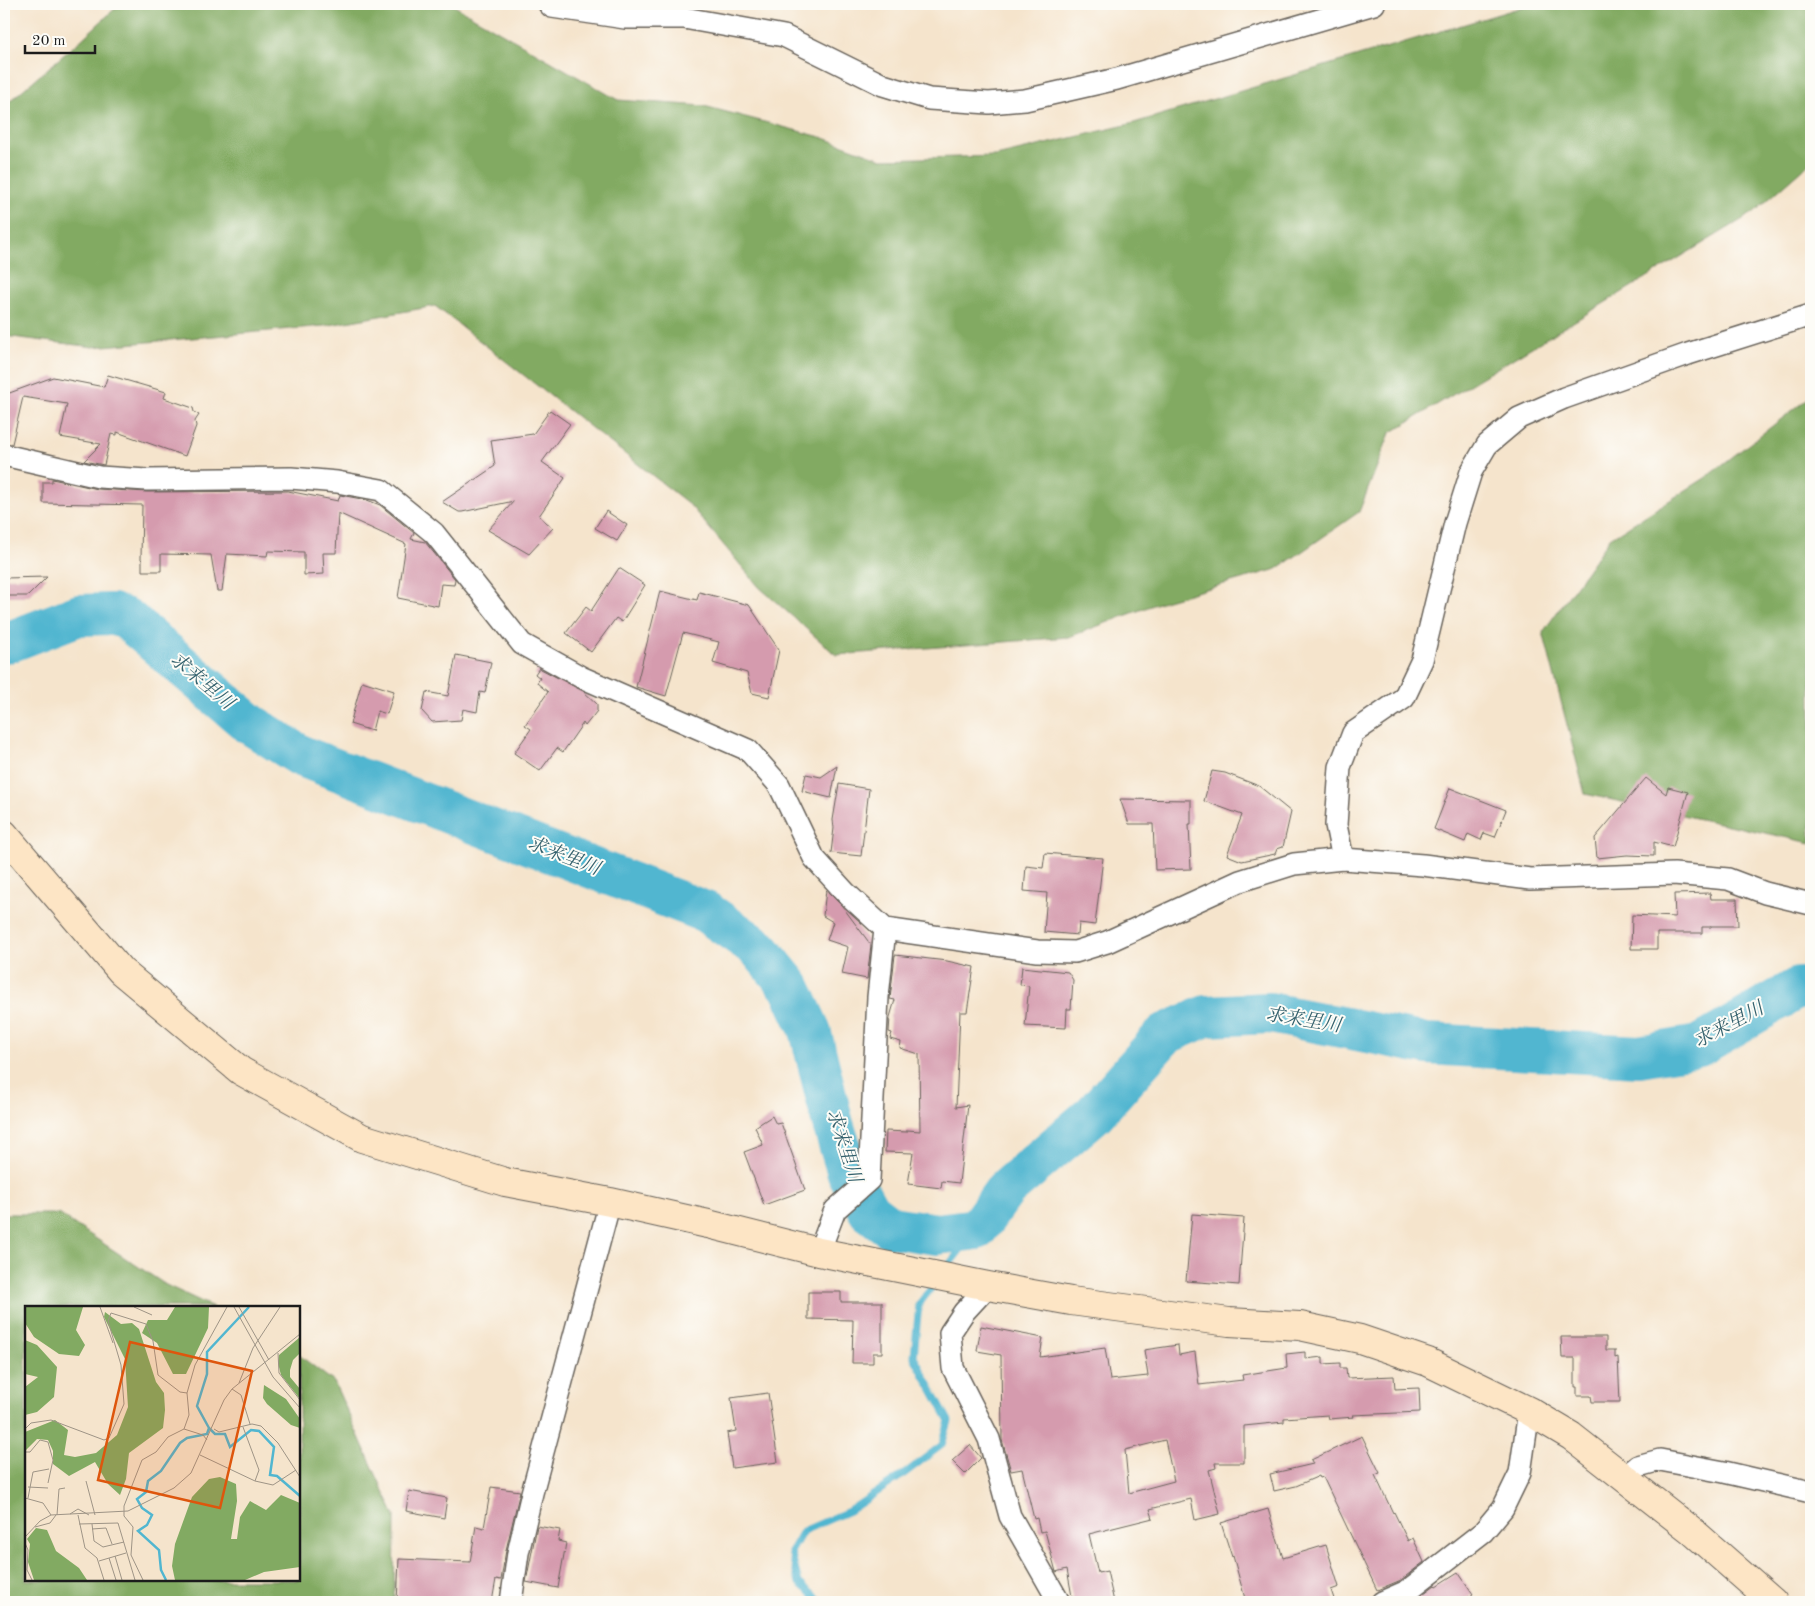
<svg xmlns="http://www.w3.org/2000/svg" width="1815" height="1606" font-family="'Old Standard TT','Noto Serif JP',serif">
<rect width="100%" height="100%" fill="#fdfcf7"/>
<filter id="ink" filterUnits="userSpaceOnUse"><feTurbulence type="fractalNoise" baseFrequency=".02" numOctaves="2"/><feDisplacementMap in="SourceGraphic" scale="10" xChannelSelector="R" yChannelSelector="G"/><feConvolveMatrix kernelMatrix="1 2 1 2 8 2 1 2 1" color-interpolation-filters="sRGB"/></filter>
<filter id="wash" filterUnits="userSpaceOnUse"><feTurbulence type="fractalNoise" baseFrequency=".0096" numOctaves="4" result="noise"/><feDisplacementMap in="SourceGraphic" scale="20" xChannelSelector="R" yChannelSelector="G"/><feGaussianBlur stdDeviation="1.12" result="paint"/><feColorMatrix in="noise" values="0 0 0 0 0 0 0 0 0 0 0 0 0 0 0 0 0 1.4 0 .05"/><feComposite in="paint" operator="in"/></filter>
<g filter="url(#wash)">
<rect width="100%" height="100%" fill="#f5e4cc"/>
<!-- forest -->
<g fill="#82aa62" stroke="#4f633f">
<path d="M 120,4 L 451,4 L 618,100 L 704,106 L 821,137 L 882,159 L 996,156 L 1134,123 L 1532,4 L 1811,4 L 1811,162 L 1753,213 L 1390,433 L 1359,512 L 1277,569 L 1164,601 L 1069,637 L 836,655 L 759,587 L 689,504 L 435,306 L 324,326 L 93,347 L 4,336 L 4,106 L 81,40 Z"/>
<path d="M 1811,396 L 1811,843 L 1585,794 L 1543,632 L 1610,538 L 1705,478 Z"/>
<path d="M 4,1214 L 59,1214 L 166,1285 L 213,1307 L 26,1307 L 26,1580 L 299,1580 L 299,1355 L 334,1382 L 395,1516 L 394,1602 L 4,1602 Z"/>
</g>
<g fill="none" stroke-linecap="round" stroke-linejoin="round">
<!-- stream -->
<g stroke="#51b6d0" stroke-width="7">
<path d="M 944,1271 L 977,1229"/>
<path d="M 822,1602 L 799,1583 L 791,1552 L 803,1531 L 849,1511 L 904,1474 L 942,1445 L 949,1421 L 914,1357 L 919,1304 L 936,1282"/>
</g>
<!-- river -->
<path stroke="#51b6d0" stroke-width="42" d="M 4,641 L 9,642 L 79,615 L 112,614 L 127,619 L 250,724 L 301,756 L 706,912 L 758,948 L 790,987 L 810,1030 L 833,1124 L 848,1173 L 869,1211 L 890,1227 L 937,1234 L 977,1229 L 1006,1189 L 1094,1114 L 1165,1034 L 1206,1016 L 1270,1013 L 1427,1044 L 1639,1056 L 1699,1046 L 1798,988 L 1811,988"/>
</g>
<g id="blocks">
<!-- building -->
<g fill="#d59bae" fill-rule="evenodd">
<path d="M 108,375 L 166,392 L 164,398 L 193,408 L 194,412 L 199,415 L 195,421 L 196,426 L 185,456 L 117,432 L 117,435 L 111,434 L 104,465 L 84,461 L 101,444 L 60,437 L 67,404 L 23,397 L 12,444 L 4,443 L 4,395 L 53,377 L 104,387 Z"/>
<path d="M 550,410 L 570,424 L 542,462 L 565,478 L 539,516 L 553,528 L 529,554 L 488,530 L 514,501 L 462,512 L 459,512 L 442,502 L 495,466 L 491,440 L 533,434 Z"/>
<path d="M 52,479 L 98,489 L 147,492 L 288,491 L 338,501 L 340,495 L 367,500 L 380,505 L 414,533 L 411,539 L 425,542 L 455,579 L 454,585 L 441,584 L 438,606 L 398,598 L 406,544 L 338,513 L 336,553 L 323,553 L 324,574 L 304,575 L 304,552 L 268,551 L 267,556 L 227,554 L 222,591 L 217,591 L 211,555 L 161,554 L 161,571 L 142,571 L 142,560 L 141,559 L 142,505 L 43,503 L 43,482 L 52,482 Z"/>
<path d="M 606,511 L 627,525 L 617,541 L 595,528 Z"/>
<path d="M 619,568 L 645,585 L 622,622 L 616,618 L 591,652 L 566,633 L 586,607 L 591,611 Z"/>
<path d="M 47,577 L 28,596 L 4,596 L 4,578 Z"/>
<path d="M 660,591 L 697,600 L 699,592 L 749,605 L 779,650 L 769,697 L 752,693 L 747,673 L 713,663 L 719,642 L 683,633 L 666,696 L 636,687 Z"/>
<path d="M 456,655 L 491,662 L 485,693 L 480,692 L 477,712 L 463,709 L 461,720 L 432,722 L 422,711 L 426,692 L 448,696 Z"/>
<path d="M 539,668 L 583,691 L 597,704 L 597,711 L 585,726 L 583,723 L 563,752 L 557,748 L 540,771 L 514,753 L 531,729 L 525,725 L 548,692 L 537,683 L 540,678 L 535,674 Z"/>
<path d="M 362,681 L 394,691 L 387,714 L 377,711 L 372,731 L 350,724 Z"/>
<path d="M 837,766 L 831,798 L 802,791 L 806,774 L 821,777 Z"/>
<path d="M 1212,771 L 1225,773 L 1259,786 L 1291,812 L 1283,847 L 1277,849 L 1275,854 L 1242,861 L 1227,855 L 1242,815 L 1204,801 Z"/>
<path d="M 1646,778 L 1666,794 L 1668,787 L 1688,792 L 1673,847 L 1654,842 L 1654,856 L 1627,855 L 1597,858 L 1595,838 Z"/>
<path d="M 839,784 L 869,789 L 861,856 L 831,853 L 834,828 L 833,820 Z"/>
<path d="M 1450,788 L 1506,810 L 1495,837 L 1484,833 L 1481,840 L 1468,834 L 1465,842 L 1434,829 Z"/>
<path d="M 1120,799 L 1191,800 L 1191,824 L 1189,824 L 1191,869 L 1155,870 L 1153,824 L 1129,824 Z"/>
<path d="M 1045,853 L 1103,858 L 1095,925 L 1079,923 L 1078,935 L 1044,932 L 1047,893 L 1024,891 L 1026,866 L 1043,868 Z"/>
<path d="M 826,890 L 842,906 L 871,945 L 867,979 L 842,974 L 848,947 L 827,940 L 833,922 L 823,916 Z"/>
<path d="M 1710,893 L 1711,899 L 1737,899 L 1738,926 L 1711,926 L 1711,927 L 1702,927 L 1702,933 L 1657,933 L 1657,949 L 1631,949 L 1632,915 L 1675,917 L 1674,894 Z"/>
<path d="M 895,955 L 947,961 L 974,967 L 967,1012 L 960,1012 L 956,1107 L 968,1105 L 959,1183 L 942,1181 L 941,1188 L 908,1184 L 913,1153 L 885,1152 L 886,1131 L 907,1132 L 907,1130 L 920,1131 L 919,1054 L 900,1048 L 901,1042 L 890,1039 L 892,1033 L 889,1032 L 890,1017 L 895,1000 L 890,999 Z"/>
<path d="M 1022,967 L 1068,972 L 1073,980 L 1071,1009 L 1067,1009 L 1066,1028 L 1025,1026 L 1029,986 L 1020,985 Z"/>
<path d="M 772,1116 L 776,1124 L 781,1123 L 805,1190 L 764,1205 L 744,1152 L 763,1145 L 755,1127 Z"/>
<path d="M 1192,1214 L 1244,1218 L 1239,1285 L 1186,1281 Z"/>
<path d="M 808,1292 L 841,1292 L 841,1302 L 882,1302 L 882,1353 L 873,1353 L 873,1363 L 852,1363 L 853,1320 L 808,1319 Z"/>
<path d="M 981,1326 L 1043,1338 L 1040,1357 L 1105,1348 L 1110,1380 L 1148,1376 L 1144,1350 L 1178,1345 L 1179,1355 L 1195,1352 L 1199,1385 L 1243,1380 L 1242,1375 L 1287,1368 L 1286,1354 L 1305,1352 L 1305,1359 L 1323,1357 L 1323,1364 L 1340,1363 L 1340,1368 L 1346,1368 L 1347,1378 L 1394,1376 L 1395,1389 L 1419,1388 L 1420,1412 L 1353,1415 L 1354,1417 L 1329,1419 L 1328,1415 L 1284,1418 L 1284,1422 L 1244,1426 L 1244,1463 L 1215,1463 L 1216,1468 L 1209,1470 L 1220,1514 L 1195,1520 L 1191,1499 L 1150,1509 L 1153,1518 L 1089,1534 L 1098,1573 L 1107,1571 L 1114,1602 L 1073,1602 L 1067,1569 L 1056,1572 L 1045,1531 L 1040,1532 L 1037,1518 L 1034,1519 L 1022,1469 L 1011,1471 L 1002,1440 L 1001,1355 L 977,1351 ZM 1165,1440 L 1174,1481 L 1129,1493 L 1125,1450 Z"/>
<path d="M 1561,1337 L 1606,1337 L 1606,1350 L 1615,1350 L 1615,1358 L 1618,1357 L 1620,1402 L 1592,1402 L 1591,1396 L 1577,1396 L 1577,1387 L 1575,1387 L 1575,1358 L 1562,1358 Z"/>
<path d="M 768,1393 L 778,1462 L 732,1468 L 727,1433 L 736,1431 L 731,1398 Z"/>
<path d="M 1362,1436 L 1380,1473 L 1375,1475 L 1393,1513 L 1394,1512 L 1408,1541 L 1413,1538 L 1424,1562 L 1401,1580 L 1377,1590 L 1323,1477 L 1320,1478 L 1319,1476 L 1296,1486 L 1274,1491 L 1270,1474 L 1313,1464 L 1311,1460 Z"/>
<path d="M 970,1445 L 981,1458 L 965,1474 L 952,1461 Z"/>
<path d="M 491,1487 L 520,1491 L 506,1550 L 501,1580 L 496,1579 L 492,1602 L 397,1602 L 399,1559 L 470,1562 L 476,1526 L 484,1528 Z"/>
<path d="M 409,1491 L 447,1498 L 444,1518 L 406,1511 Z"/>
<path d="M 1268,1509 L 1283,1558 L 1326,1545 L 1339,1587 L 1331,1590 L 1335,1602 L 1246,1602 L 1233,1556 L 1232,1557 L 1221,1523 Z"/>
<path d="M 537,1526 L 560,1530 L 558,1541 L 566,1543 L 558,1588 L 526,1582 Z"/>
<path d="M 1458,1572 L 1473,1594 L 1461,1602 L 1412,1602 L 1435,1585 L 1436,1586 Z"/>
</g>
</g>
</g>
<g filter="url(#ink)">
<use href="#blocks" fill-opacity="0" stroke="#68625a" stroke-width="1"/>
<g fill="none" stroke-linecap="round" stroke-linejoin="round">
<defs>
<g id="street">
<path d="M 549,4 L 552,7 L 625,18 L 684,18 L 784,36 L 883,85 L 929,99 L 989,103 L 1025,100 L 1117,79 L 1374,4"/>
<path d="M 4,455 L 99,477 L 147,480 L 291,478 L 337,482 L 381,490 L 434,533 L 522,644 L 581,677 L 748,750 L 779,785 L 814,858 L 846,893 L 885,929 L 1037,951 L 1075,952 L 1107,942 L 1240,881 L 1294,864 L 1343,859 L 1423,865 L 1530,879 L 1674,874 L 1728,879 L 1765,893 L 1811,904"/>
<path d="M 1343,859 L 1336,825 L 1340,767 L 1353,733 L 1404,698 L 1422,660 L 1455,523 L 1471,472 L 1487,445 L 1519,418 L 1564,398 L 1688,354 L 1811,315"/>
<path d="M 819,1252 L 835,1210 L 869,1180 L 878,997 L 885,929"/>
<path d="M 988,1286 L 964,1312 L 950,1333 L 953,1368 L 989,1439 L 1010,1516 L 1059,1602"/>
<path d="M 1625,1477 L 1638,1466 L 1660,1460 L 1724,1472 L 1811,1492"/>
<path d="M 511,1602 L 518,1553 L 532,1493 L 610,1202"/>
<path d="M 1382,1602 L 1407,1591 L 1483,1532 L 1503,1508 L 1520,1473 L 1529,1411"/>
</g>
<path id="secondary" d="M 4,834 L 121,971 L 241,1071 L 362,1138 L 505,1182 L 610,1202 L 708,1224 L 819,1252 L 988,1286 L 1071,1301 L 1229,1322 L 1300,1326 L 1360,1339 L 1428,1362 L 1529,1411 L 1571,1436 L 1691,1530 L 1773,1602"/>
</defs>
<!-- street casing -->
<use href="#street" stroke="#68625a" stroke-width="24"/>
<!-- secondary casing -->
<use href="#secondary" stroke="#68625a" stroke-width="30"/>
<!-- street -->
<use href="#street" stroke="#fff" stroke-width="21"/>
<!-- secondary -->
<use href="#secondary" stroke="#fde5c5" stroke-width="28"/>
</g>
</g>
<g text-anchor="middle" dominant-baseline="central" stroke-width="4" stroke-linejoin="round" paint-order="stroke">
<!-- water labels -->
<g font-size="19" font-style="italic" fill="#34616d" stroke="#fdfcf7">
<text transform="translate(201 682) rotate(40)">求来里川</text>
<text transform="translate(563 857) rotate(21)">求来里川</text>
<text transform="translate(1303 1021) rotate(9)">求来里川</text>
<text transform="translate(1729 1026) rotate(-28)">求来里川</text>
<text transform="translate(843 1146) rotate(72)">求来里川</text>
</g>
</g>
<!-- overview -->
<g transform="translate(25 1306)">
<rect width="275" height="275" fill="#f5e4cc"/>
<path d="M 0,1 L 58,1 L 51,24 L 60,39 L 54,50 L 34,48 L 9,31 L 0,17 ZM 150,1 L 184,1 L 183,22 L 161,68 L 148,68 L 132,37 L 117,27 L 123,14 L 142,14 ZM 80,6 L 96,18 L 107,17 L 114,23 L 131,76 L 139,87 L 140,104 L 138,122 L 104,147 L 101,173 L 95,189 L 83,178 L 70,156 L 44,170 L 28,158 L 28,145 L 23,134 L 12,133 L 0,145 L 0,126 L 30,114 L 43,124 L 39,149 L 50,151 L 71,147 L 92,129 L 103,101 L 100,53 L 79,11 ZM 275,31 L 275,47 L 268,54 L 265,64 L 265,71 L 275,83 L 275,93 L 256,69 L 253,57 L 254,49 ZM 0,34 L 12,39 L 32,61 L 29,91 L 12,106 L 0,109 L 0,81 L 13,71 L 0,68 ZM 239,79 L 261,93 L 275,113 L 275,122 L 266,119 L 242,98 L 238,92 ZM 195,171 L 211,178 L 212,195 L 206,233 L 212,233 L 215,211 L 225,195 L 241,204 L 256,189 L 275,197 L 275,261 L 239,266 L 220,274 L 150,274 L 147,260 L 150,238 L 167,191 L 184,173 ZM 11,222 L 22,224 L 31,245 L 54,262 L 62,274 L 9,274 L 3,256 L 5,238 L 2,233 Z" fill="#82aa62"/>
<path fill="none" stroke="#51b6d0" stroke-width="2.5" d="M 184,122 L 190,128 L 200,128 L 205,141 L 226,124 L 234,125 L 249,141 L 245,169 L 252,170 L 275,190M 141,274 L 136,264 L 134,244 L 113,225 L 122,219 L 127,209 L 117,202 L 112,193 L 121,186 L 123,175 L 136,165 L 155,137 L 162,132 L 182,128 L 184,122 L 172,100 L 182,68 L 182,46 L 224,1"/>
<path fill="none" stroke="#9e9486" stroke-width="1" d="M 75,1 L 88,37M 109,1 L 127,9M 209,1 L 248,71 L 275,102M 214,1 L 244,54M 253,47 L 254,67 L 275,94M 214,77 L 228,42 L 255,1M 207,83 L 216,89 L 225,118M 218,121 L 234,164 L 230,175M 0,123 L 6,117 L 26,114 L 79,134 L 84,132 L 99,98 L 96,59 L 83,15 L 86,7 L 121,18 L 128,35 L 133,69 L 155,86 L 162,87M 159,123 L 178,129 L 182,134M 189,123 L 194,126 L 227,118 L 236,120 L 253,137 L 275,171M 0,146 L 5,146 L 15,134 L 23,136 L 28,154 L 23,177M 175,149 L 230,175 L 248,179 L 271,164M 61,175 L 70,209M 3,181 L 23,182M 0,192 L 18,197 L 26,209M 3,192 L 8,166 L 24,163M 45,208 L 53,203 L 64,209M 32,209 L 34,183 L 40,182M 53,209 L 60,242 L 72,252 L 79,274M 54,218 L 93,217 L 110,274M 67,218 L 69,235 L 78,241 L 99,236M 10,221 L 25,217 L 31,209M 67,223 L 81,222 L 87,238M 0,231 L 15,215 L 26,209 L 103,205 L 149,182 L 166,167 L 199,94 L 207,83 L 275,28M 0,237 L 3,244 L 2,264 L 7,274M 90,250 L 97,274M 84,252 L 91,274M 74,255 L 101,247M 118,274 L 106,249 L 108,221 L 99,210 L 99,200 L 117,154 L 131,146 L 143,131 L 159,123 L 164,109 L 162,87 L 170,59 L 202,1"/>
<path fill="#de560d" fill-opacity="0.15" stroke="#de560d" stroke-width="2.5" d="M 105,36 L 227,65 L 195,202 L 73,174 Z"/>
<rect width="275" height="275" fill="none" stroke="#1c1c1c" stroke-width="2.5"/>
</g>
<!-- margin -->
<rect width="1815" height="1606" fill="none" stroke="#fdfcf7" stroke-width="20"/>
<!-- scale -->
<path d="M25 45v8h70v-8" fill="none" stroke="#1c1c1c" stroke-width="2.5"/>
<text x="32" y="45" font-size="15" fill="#1c1c1c" stroke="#fdfcf7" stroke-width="4" paint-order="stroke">20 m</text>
</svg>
